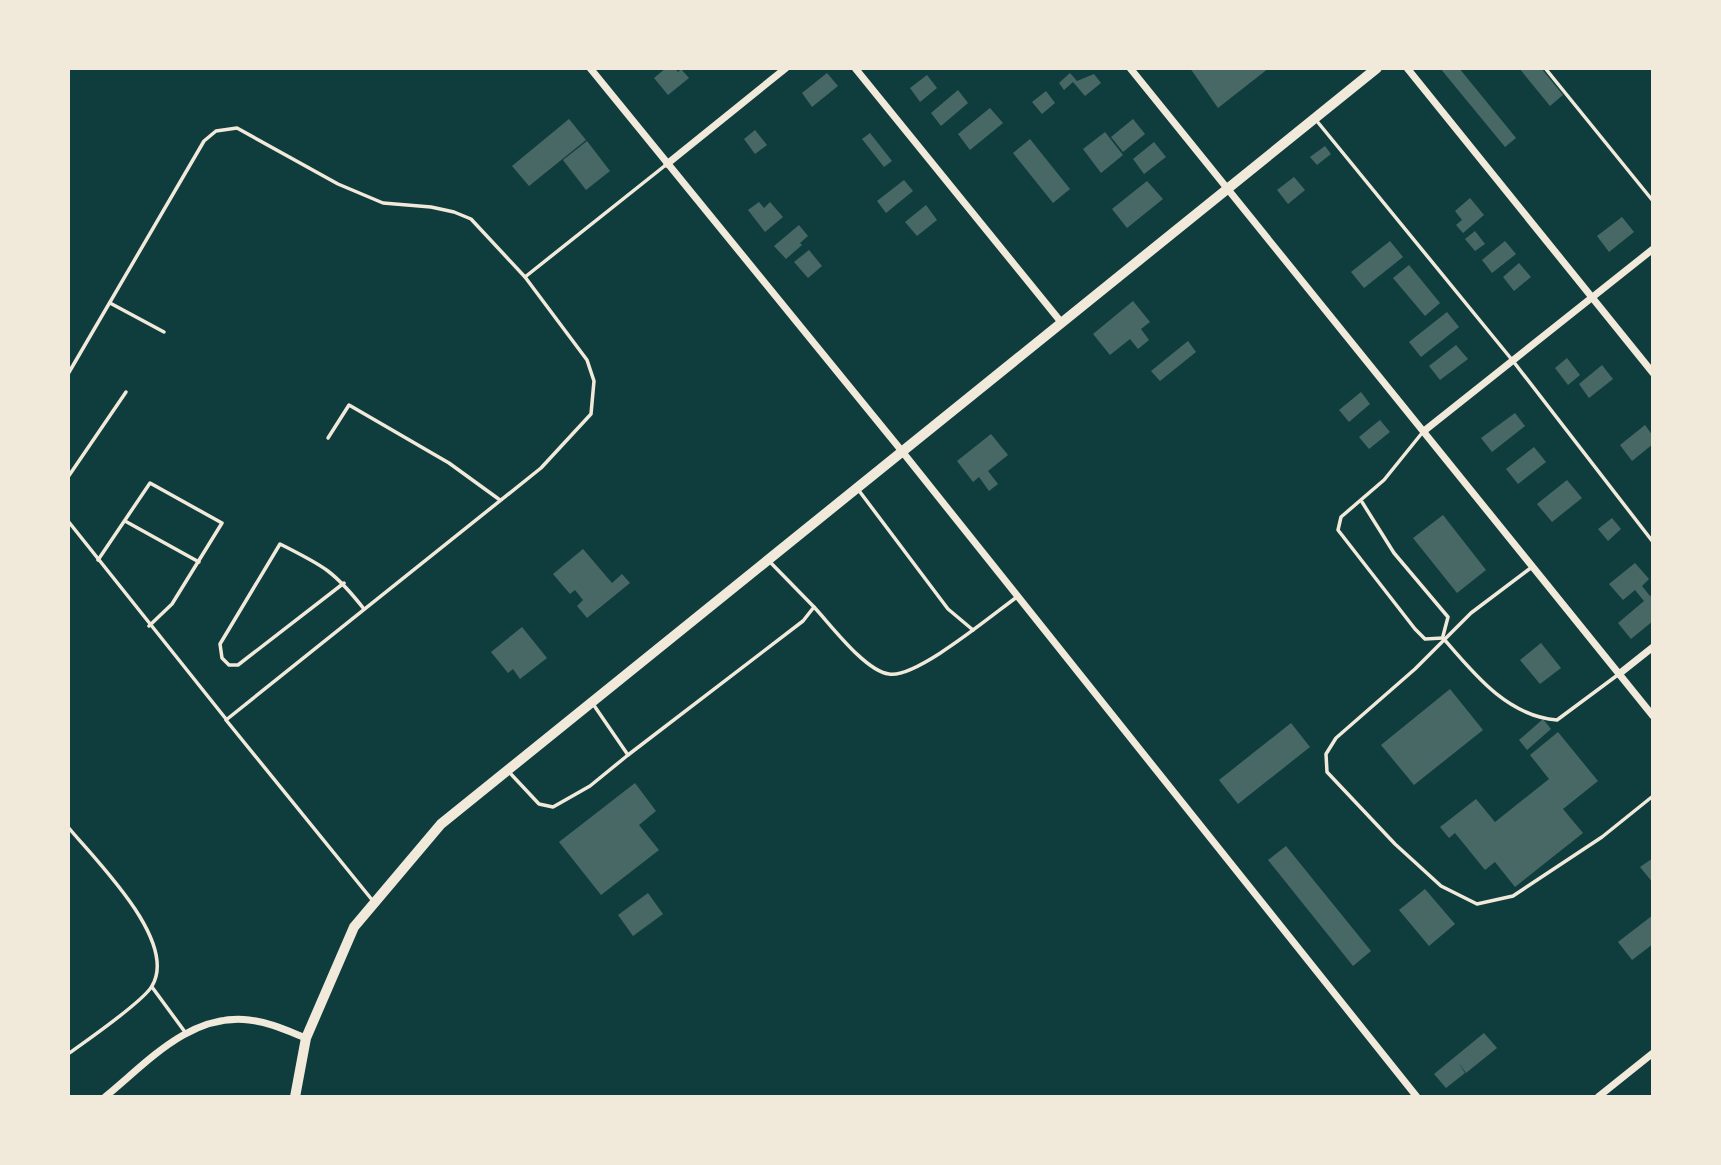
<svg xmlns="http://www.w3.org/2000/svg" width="1721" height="1165" font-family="'PT Serif',serif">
<rect width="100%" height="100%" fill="#0f3d3e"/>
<!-- building -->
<g fill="#486865">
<path d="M 666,68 L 675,68 L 678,72 L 681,69 L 689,78 L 668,95 L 654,78 Z"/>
<path d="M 1190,68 L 1269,68 L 1218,108 Z"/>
<path d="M 1440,68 L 1459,68 L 1516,138 L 1505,147 Z"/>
<path d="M 1519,68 L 1541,68 L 1563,95 L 1550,106 Z"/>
<path d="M 827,73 L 838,86 L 812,107 L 802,93 Z"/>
<path d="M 1070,73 L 1077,81 L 1094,74 L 1101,83 L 1085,96 L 1073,82 L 1064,90 L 1059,83 Z"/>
<path d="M 927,75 L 937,88 L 920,102 L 910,88 Z"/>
<path d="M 958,90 L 968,103 L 941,126 L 931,113 Z"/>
<path d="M 1046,91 L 1055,103 L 1042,114 L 1032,102 Z"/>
<path d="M 990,108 L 1003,123 L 970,150 L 958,134 Z"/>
<path d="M 569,119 L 586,140 L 529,186 L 512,166 Z"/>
<path d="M 1133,119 L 1145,134 L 1123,152 L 1111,137 Z"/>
<path d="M 755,130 L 767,145 L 755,154 L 744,139 Z"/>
<path d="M 1105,132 L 1123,155 L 1101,173 L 1083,149 Z"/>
<path d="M 870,133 L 892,161 L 884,167 L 862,139 Z"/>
<path d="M 1030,139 L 1070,189 L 1053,203 L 1013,153 Z"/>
<path d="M 587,141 L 610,171 L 586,190 L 563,160 Z"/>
<path d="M 1154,142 L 1166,157 L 1144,174 L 1133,159 Z"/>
<path d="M 1325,146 L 1331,154 L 1317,165 L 1310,157 Z"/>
<path d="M 1294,177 L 1305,190 L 1288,204 L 1277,190 Z"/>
<path d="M 904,180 L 913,191 L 886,213 L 877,201 Z"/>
<path d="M 1147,181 L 1163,199 L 1127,228 L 1112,209 Z"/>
<path d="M 1470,198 L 1484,215 L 1463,233 L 1456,225 L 1462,220 L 1455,211 Z"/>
<path d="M 759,202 L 764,208 L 770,202 L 783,217 L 765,232 L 748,210 Z"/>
<path d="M 926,205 L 937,220 L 917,236 L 905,222 Z"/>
<path d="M 1622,217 L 1634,232 L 1609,252 L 1597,236 Z"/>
<path d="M 799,225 L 808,236 L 800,243 L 802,245 L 786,259 L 774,246 Z"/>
<path d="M 1475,231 L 1485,244 L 1475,251 L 1465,239 Z"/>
<path d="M 1390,241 L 1403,257 L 1364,288 L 1351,272 Z"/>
<path d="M 1505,241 L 1516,254 L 1492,273 L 1482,260 Z"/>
<path d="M 809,250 L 822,266 L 808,278 L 794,262 Z"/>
<path d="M 1519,263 L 1531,277 L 1514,291 L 1503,277 Z"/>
<path d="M 1409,265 L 1440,303 L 1425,316 L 1393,278 Z"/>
<path d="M 1133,301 L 1150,322 L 1141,329 L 1149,340 L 1138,349 L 1130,339 L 1110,355 L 1093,334 Z"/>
<path d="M 1447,312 L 1459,327 L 1421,357 L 1409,342 Z"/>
<path d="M 1188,341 L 1196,352 L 1160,381 L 1151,371 Z"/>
<path d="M 1456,345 L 1468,359 L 1440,380 L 1429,366 Z"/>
<path d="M 1567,358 L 1580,375 L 1568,385 L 1555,368 Z"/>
<path d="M 1602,365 L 1613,379 L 1589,398 L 1579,384 Z"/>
<path d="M 1361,392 L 1370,404 L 1349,422 L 1339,410 Z"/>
<path d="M 1515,413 L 1525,426 L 1492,452 L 1481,438 Z"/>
<path d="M 1380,420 L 1390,432 L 1369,449 L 1359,437 Z"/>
<path d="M 1645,425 L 1653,436 L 1653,444 L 1632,461 L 1620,445 Z"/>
<path d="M 991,434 L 1008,455 L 988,471 L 998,484 L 989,491 L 979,477 L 973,482 L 957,461 Z"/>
<path d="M 1534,447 L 1546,462 L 1518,484 L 1506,469 Z"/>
<path d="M 1567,480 L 1582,498 L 1552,522 L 1537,504 Z"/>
<path d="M 1443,515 L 1486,570 L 1457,593 L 1413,538 Z"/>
<path d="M 1612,518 L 1621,529 L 1608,541 L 1598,529 Z"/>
<path d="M 583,549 L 612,583 L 622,574 L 630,583 L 587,618 L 577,606 L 583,600 L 575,590 L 570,594 L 553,574 Z"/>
<path d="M 1635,563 L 1649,579 L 1642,586 L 1650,596 L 1653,594 L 1653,621 L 1631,639 L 1618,623 L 1644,601 L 1635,590 L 1623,600 L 1609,584 Z"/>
<path d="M 522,627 L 547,658 L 520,679 L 513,669 L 508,673 L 491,652 Z"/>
<path d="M 1541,643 L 1561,668 L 1540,684 L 1520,660 Z"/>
<path d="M 1450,689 L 1483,730 L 1414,785 L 1381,745 Z"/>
<path d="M 1543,719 L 1551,729 L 1527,750 L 1519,740 Z"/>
<path d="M 1291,723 L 1310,747 L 1238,804 L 1219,780 Z"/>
<path d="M 1558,732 L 1598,781 L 1563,809 L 1583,833 L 1515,887 L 1495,862 L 1485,870 L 1455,833 L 1449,838 L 1440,827 L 1476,799 L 1495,822 L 1549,779 L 1530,755 Z"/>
<path d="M 635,783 L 656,811 L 639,825 L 659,850 L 601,895 L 559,842 Z"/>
<path d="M 1286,846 L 1371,951 L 1353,966 L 1268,860 Z"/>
<path d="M 1653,858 L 1653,883 L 1640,867 Z"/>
<path d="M 1425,889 L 1455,924 L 1429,946 L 1399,910 Z"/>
<path d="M 648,893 L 663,914 L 633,936 L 618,915 Z"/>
<path d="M 1653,915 L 1653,944 L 1632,960 L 1618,942 Z"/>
<path d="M 1484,1033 L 1497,1048 L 1466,1073 L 1458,1062 L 1465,1073 L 1446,1088 L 1434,1074 Z"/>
</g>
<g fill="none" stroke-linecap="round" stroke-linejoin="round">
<!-- service -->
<g stroke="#f1e9da" stroke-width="3.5">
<path d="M 1545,68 L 1653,201"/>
<path d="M 1316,120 L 1513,361 L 1653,542"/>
<path d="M 525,277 L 667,164"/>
<path d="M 110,303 L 164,332"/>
<path d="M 68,374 L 204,141 L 216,131 L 237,128 L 338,184 L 383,203 L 431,207 L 454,212 L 471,219 L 525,277 L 587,360 L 594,381 L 591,414 L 541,468 L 226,720 L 373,901"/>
<path d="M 1422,433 L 1384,480 L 1341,517 L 1338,530 L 1415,629 L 1425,639 L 1443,638"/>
<path d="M 328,438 L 349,405 L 449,463 L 500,500"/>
<path d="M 68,477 L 126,392"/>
<path d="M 857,488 L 948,609 L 973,630"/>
<path d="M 1362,502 L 1394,553 L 1448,617 L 1443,636"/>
<path d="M 68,521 L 226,719"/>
<path d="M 125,521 L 199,562"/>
<path d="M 98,560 L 150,483 L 222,523 L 172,604 L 149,626"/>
<path d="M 1532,567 L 1471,613 L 1415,669 L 1336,738 L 1326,754 L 1327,772 L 1395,844 L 1441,886 L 1477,904 L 1513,896 L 1602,837 L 1653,796"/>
<path d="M 344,583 L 238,665 L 229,665 L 222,658 L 220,644 L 280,544 C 324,566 334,571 364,609"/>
<path d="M 814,607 C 831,625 865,671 889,674 C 916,679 993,614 1017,597"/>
<path d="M 1443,638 C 1474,674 1507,716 1557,720 L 1619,674"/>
<path d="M 593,704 L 628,755 L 803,621 L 814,607 L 770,562"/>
<path d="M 509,772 L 539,804 L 553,807 L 590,786 L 628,755"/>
<path d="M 68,827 C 95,860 179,941 152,986 C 143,1002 86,1041 68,1054"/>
<path d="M 152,987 L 185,1032"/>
</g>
<!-- minor -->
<g stroke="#f1e9da" stroke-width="7">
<path d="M 590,68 L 901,450 L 1417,1097"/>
<path d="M 855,68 L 1061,322"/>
<path d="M 1130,68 L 1653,716"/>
<path d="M 1407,68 L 1653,373"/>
<path d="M 667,164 L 786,68"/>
<path d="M 1424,431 L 1653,249"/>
<path d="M 1619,674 L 1653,647"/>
<path d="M 105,1097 C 148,1062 190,1013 249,1020 C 269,1022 288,1031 306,1038"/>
<path d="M 1598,1097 L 1653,1053"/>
</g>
<!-- secondary -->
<path stroke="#f1e9da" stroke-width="10" d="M 295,1097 L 306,1038 L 354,927 L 441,824 L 1377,68"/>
</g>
<!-- border -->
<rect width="1721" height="1165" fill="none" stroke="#f1e9da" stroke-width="140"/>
</svg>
